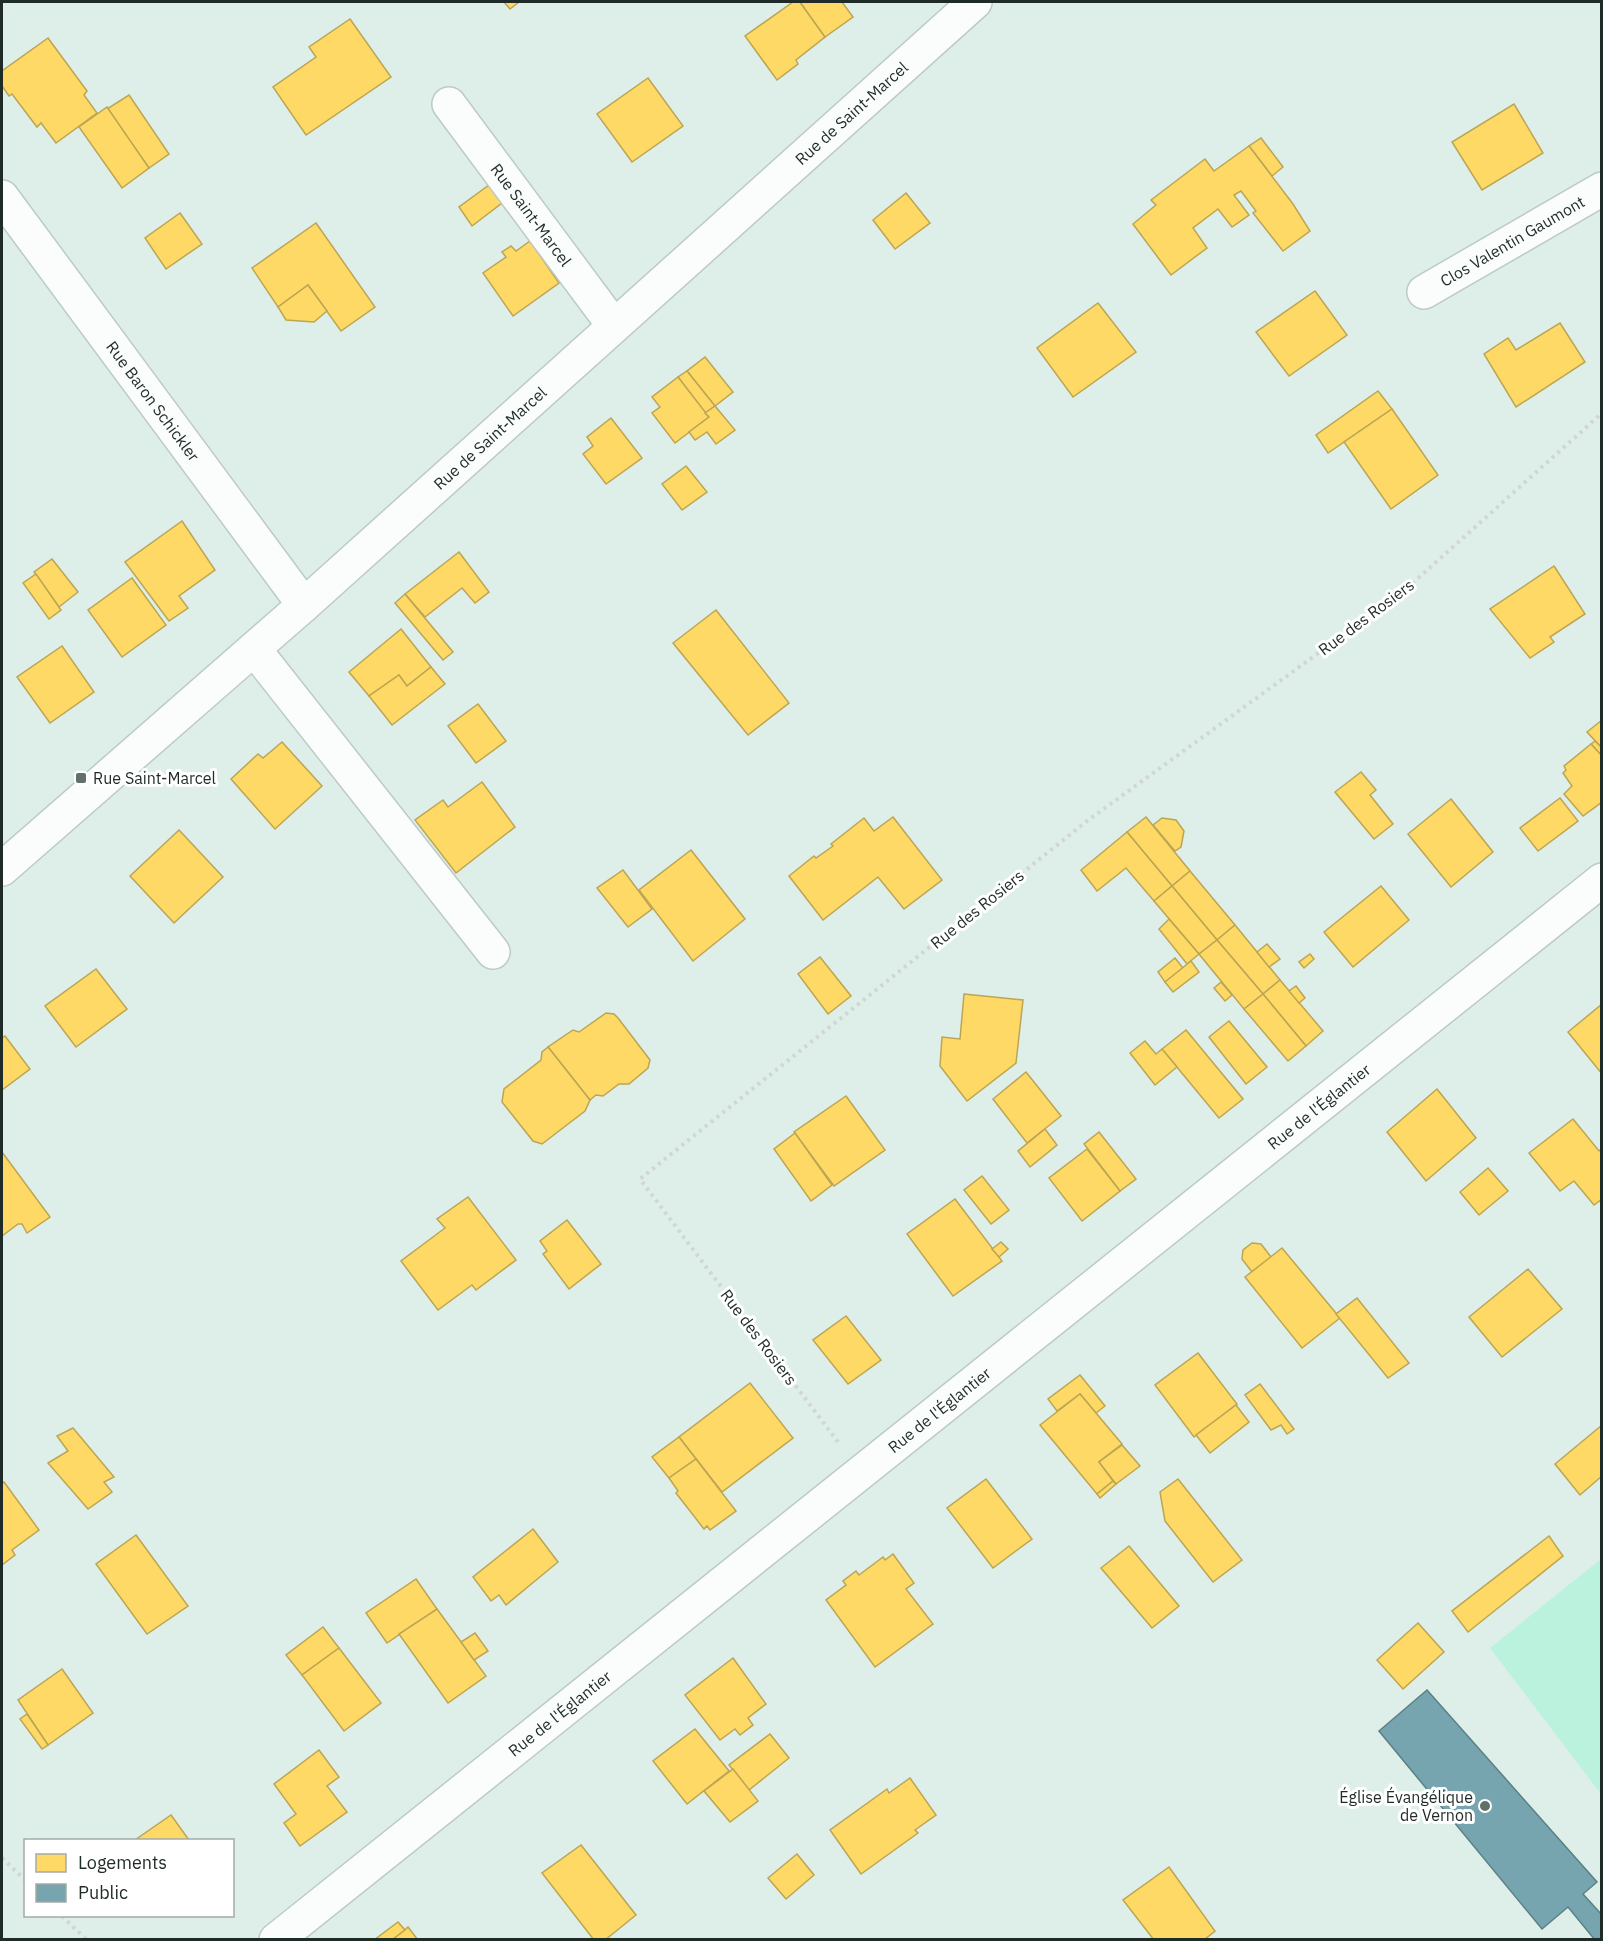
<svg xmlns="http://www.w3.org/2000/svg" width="1603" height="1941" font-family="'IBM Plex Sans',sans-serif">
<rect width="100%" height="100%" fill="#ddefe8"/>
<!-- green -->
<path fill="#bbf2de" d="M 1601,1559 L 1601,1794 L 1490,1648 Z"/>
<!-- homes -->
<g fill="#ffd966" stroke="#bca553" stroke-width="1.5">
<path d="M 504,2 L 519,2 L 510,9 Z"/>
<path d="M 793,2 L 800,2 L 825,37 L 796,60 L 798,64 L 777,80 L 745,36 Z"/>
<path d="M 800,2 L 842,2 L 853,17 L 825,37 Z"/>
<path d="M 350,19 L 391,77 L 306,135 L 273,87 L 316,57 L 309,47 Z"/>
<path d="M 48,38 L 87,91 L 84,95 L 97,113 L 56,143 L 41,123 L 37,127 L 12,94 L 9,96 L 2,86 L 2,71 Z"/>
<path d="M 648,78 L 683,126 L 632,162 L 597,114 Z"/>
<path d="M 129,95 L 169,154 L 149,168 L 107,109 Z"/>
<path d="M 1514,104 L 1543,153 L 1482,190 L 1452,142 Z"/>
<path d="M 107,107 L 149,168 L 122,188 L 79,127 Z"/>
<path d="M 1261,138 L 1283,167 L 1272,176 L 1249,146 Z"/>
<path d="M 1249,146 L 1293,204 L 1310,231 L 1283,251 L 1253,213 L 1256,211 L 1241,191 L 1234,195 L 1249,215 L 1232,227 L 1218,209 L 1193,228 L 1207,248 L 1171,275 L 1133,224 L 1156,205 L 1151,200 L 1205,159 L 1214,171 Z"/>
<path d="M 489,185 L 502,203 L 472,226 L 459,207 Z"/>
<path d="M 906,193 L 930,223 L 895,249 L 873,220 Z"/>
<path d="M 180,213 L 202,244 L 166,269 L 145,238 Z"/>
<path d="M 316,223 L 375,307 L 341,331 L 308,285 L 278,307 L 252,268 Z"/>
<path d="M 530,241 L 559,283 L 513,316 L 483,273 L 506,257 L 502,252 L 511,246 L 516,251 Z"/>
<path d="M 308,285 L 327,311 L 314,322 L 286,320 L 278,307 Z"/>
<path d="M 1315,291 L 1347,335 L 1289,376 L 1256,332 Z"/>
<path d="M 1098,303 L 1136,352 L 1073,397 L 1037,348 Z"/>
<path d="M 1560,323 L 1585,362 L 1516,407 L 1484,354 L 1508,338 L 1516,350 Z"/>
<path d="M 705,357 L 733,392 L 715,406 L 687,371 Z"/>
<path d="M 687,371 L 715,406 L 705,413 L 678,377 Z"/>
<path d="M 678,377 L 709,417 L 675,443 L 652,413 L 660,407 L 652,397 Z"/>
<path d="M 1378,391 L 1392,409 L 1328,453 L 1316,435 Z"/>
<path d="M 715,406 L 735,430 L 716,444 L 707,432 L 695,440 L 689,432 L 709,417 L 705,413 Z"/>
<path d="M 1392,409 L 1438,475 L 1391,509 L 1344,442 Z"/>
<path d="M 611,418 L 642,458 L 606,484 L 583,454 L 593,446 L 587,437 Z"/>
<path d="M 686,466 L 707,492 L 682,510 L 662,484 Z"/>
<path d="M 182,521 L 215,570 L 179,596 L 188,608 L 169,621 L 125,562 Z"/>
<path d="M 459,552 L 489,592 L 475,603 L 462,588 L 425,617 L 405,594 Z"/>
<path d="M 52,559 L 78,592 L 59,607 L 34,572 Z"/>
<path d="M 1554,566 L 1585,614 L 1550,637 L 1554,642 L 1530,658 L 1490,609 Z"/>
<path d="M 36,574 L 61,610 L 49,619 L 23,583 Z"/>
<path d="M 132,578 L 166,625 L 122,657 L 88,610 Z"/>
<path d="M 405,594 L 453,652 L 443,660 L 395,603 Z"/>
<path d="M 716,610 L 789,703 L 748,735 L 673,643 Z"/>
<path d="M 401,629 L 431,667 L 407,686 L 399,675 L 369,696 L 349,672 Z"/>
<path d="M 62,646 L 94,692 L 50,723 L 17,677 Z"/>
<path d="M 431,667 L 445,684 L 392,725 L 369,696 L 399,675 L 407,686 Z"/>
<path d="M 478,704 L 506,741 L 476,763 L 448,726 Z"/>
<path d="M 1602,720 L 1602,748 L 1587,732 Z"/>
<path d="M 1595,741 L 1602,748 L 1602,756 L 1591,744 Z"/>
<path d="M 282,742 L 322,786 L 275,829 L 231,779 L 258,754 L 263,758 Z"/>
<path d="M 1591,744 L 1602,756 L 1602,802 L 1583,816 L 1564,794 L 1572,786 L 1563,773 L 1566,770 L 1564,766 Z"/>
<path d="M 1361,772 L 1376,790 L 1370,795 L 1393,824 L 1374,839 L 1335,792 Z"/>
<path d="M 482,782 L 515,827 L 456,873 L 415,820 L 443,800 L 448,807 Z"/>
<path d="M 1560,798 L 1578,821 L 1538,851 L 1520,828 Z"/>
<path d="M 1451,799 L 1493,852 L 1451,887 L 1408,834 Z"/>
<path d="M 893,817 L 942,880 L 904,909 L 878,877 L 823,920 L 789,876 L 814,856 L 816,858 L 833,846 L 831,844 L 864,818 L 874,831 Z"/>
<path d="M 1146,817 L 1190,871 L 1172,886 L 1127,832 Z"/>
<path d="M 1162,818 L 1176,820 L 1184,831 L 1181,847 L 1175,851 L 1153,825 Z"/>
<path d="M 179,830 L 223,877 L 174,923 L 130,876 Z"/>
<path d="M 1127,832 L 1172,886 L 1154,901 L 1126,868 L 1097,891 L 1081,870 Z"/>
<path d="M 691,850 L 745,919 L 693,961 L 639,890 Z"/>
<path d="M 623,870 L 652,909 L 628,927 L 597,888 Z"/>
<path d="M 1190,871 L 1235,925 L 1217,940 L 1172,886 Z"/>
<path d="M 1172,886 L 1217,940 L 1199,954 L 1154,901 Z"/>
<path d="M 1381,886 L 1409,920 L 1353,967 L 1324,932 Z"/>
<path d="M 1169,919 L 1199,954 L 1187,964 L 1159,929 Z"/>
<path d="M 1235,925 L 1280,980 L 1263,994 L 1217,940 Z"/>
<path d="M 1217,940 L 1263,994 L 1244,1009 L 1199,954 Z"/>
<path d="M 1267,944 L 1280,959 L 1269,967 L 1257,952 Z"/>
<path d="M 1310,954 L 1314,959 L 1304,968 L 1299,962 Z"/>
<path d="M 820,957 L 851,996 L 828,1014 L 798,974 Z"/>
<path d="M 1175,958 L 1183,968 L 1165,982 L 1158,972 Z"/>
<path d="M 1191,961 L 1199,972 L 1173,992 L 1165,982 Z"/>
<path d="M 96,969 L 127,1009 L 76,1047 L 45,1006 Z"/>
<path d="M 1280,980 L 1323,1031 L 1306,1046 L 1263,994 Z"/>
<path d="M 1221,982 L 1232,995 L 1225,1001 L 1214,988 Z"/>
<path d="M 1296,986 L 1305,998 L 1299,1003 L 1289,991 Z"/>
<path d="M 964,994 L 1023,1000 L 1016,1063 L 967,1101 L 940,1066 L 942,1037 L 960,1039 Z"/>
<path d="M 1263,994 L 1306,1046 L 1288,1061 L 1244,1009 Z"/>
<path d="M 1602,1004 L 1602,1074 L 1568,1032 Z"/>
<path d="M 606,1013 L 614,1014 L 618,1018 L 650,1060 L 648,1068 L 629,1084 L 619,1084 L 603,1096 L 596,1095 L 590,1100 L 548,1047 L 573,1030 L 579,1032 Z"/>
<path d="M 1229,1021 L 1267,1067 L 1246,1084 L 1209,1037 Z"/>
<path d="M 1186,1030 L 1243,1099 L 1219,1118 L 1162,1049 Z"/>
<path d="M 5,1036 L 30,1069 L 2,1090 L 2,1038 Z"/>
<path d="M 1145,1041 L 1156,1054 L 1162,1049 L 1177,1067 L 1155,1085 L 1130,1053 Z"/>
<path d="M 548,1047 L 590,1100 L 585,1111 L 542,1144 L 533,1141 L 502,1102 L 504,1089 L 541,1060 L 542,1052 Z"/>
<path d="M 1026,1072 L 1061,1116 L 1027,1143 L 993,1099 Z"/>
<path d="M 1437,1089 L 1476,1138 L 1426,1181 L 1387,1132 Z"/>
<path d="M 846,1096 L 885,1150 L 834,1186 L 794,1132 Z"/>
<path d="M 1573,1119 L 1599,1151 L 1602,1148 L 1602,1199 L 1594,1205 L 1574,1181 L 1560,1191 L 1529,1153 Z"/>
<path d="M 1045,1129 L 1057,1145 L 1030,1167 L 1018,1151 Z"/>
<path d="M 1099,1132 L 1136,1179 L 1120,1191 L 1084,1144 Z"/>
<path d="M 795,1133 L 832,1185 L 811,1201 L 774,1149 Z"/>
<path d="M 1087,1149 L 1120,1191 L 1082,1221 L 1049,1178 Z"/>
<path d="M 2,1152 L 50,1217 L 27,1233 L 22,1224 L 18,1224 L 2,1236 Z"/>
<path d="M 1488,1168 L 1508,1191 L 1479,1215 L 1460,1192 Z"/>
<path d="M 982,1176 L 1009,1210 L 991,1224 L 964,1190 Z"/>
<path d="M 468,1197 L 516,1260 L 476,1290 L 472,1285 L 438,1310 L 401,1261 L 445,1228 L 437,1219 Z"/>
<path d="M 955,1199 L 1002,1261 L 953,1296 L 907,1234 Z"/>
<path d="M 567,1220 L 601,1264 L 569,1289 L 543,1254 L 547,1251 L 540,1241 Z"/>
<path d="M 1001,1242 L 1008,1249 L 999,1257 L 992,1249 Z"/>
<path d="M 1252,1243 L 1261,1244 L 1271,1257 L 1252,1272 L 1242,1259 L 1243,1250 Z"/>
<path d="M 1282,1248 L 1340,1318 L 1302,1348 L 1245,1277 Z"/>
<path d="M 1528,1269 L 1562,1309 L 1502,1357 L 1469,1317 Z"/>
<path d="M 1357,1298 L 1409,1363 L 1388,1378 L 1336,1314 Z"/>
<path d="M 846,1316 L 881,1360 L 848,1384 L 813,1340 Z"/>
<path d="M 1198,1353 L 1237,1404 L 1194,1437 L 1155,1385 Z"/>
<path d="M 1080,1375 L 1105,1406 L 1096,1413 L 1080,1394 L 1057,1411 L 1048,1399 Z"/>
<path d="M 750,1383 L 793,1438 L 722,1492 L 679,1437 Z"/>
<path d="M 1260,1384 L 1294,1429 L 1287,1434 L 1281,1425 L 1271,1430 L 1245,1395 Z"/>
<path d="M 1080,1394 L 1122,1444 L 1099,1462 L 1113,1481 L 1097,1494 L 1040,1425 Z"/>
<path d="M 1236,1405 L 1249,1422 L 1210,1453 L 1196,1435 Z"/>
<path d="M 1602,1425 L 1602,1476 L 1580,1495 L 1555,1464 Z"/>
<path d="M 73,1428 L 114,1477 L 104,1482 L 112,1492 L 88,1509 L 48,1463 L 68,1451 L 57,1436 Z"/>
<path d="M 679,1437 L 696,1459 L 669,1478 L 652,1457 Z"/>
<path d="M 1122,1445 L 1140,1466 L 1116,1484 L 1099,1462 Z"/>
<path d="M 696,1459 L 736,1511 L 710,1530 L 707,1526 L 704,1529 L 676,1493 L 678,1491 L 669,1478 Z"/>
<path d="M 986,1479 L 1032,1539 L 993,1568 L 947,1508 Z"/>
<path d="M 1178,1479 L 1242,1560 L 1213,1582 L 1165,1521 L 1160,1492 Z"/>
<path d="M 1113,1481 L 1116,1484 L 1100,1498 L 1097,1494 Z"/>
<path d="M 4,1482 L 39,1530 L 12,1550 L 15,1555 L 2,1565 L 2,1484 Z"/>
<path d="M 533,1529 L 558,1562 L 506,1605 L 499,1595 L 491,1601 L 473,1577 Z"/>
<path d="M 136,1535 L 188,1606 L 147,1634 L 96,1564 Z"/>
<path d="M 1549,1536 L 1563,1556 L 1468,1632 L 1452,1611 Z"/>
<path d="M 1129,1546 L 1179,1606 L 1152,1628 L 1101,1568 Z"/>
<path d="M 893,1554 L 914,1583 L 906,1589 L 933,1624 L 875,1667 L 826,1600 L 846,1585 L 843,1581 L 856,1571 L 859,1575 L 883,1557 L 885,1560 Z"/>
<path d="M 416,1579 L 437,1609 L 387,1643 L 366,1613 Z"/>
<path d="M 437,1609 L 486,1676 L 448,1703 L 399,1634 Z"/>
<path d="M 1418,1623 L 1444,1652 L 1403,1689 L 1377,1660 Z"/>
<path d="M 323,1627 L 339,1648 L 302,1675 L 286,1655 Z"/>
<path d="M 475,1633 L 488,1651 L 474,1660 L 461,1642 Z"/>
<path d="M 339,1648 L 381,1703 L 344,1731 L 302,1675 Z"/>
<path d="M 733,1658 L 766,1704 L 748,1718 L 753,1725 L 740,1735 L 735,1729 L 720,1740 L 685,1695 Z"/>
<path d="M 62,1669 L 93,1713 L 48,1745 L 18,1700 Z"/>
<path d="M 27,1714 L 48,1745 L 42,1749 L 20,1719 Z"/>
<path d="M 695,1729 L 729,1771 L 687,1804 L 653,1761 Z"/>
<path d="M 770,1734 L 789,1758 L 749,1790 L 729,1765 Z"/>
<path d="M 319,1750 L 339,1777 L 327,1786 L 347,1812 L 300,1846 L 284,1823 L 296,1814 L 274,1784 Z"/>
<path d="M 733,1769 L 758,1801 L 730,1822 L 704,1791 Z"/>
<path d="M 910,1778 L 936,1815 L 915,1830 L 918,1833 L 861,1874 L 830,1830 L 887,1789 L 889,1793 Z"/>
<path d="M 171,1815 L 189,1840 L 135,1840 Z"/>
<path d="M 581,1845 L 636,1915 L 605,1940 L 594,1940 L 542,1873 Z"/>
<path d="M 797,1854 L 814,1875 L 786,1899 L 768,1878 Z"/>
<path d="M 1169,1867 L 1215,1931 L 1204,1940 L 1154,1940 L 1123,1900 Z"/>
<path d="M 398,1922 L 405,1930 L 392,1940 L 374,1940 Z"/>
<path d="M 408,1927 L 418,1940 L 392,1940 L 405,1930 Z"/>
</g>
<!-- public -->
<path fill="#76a5af" stroke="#5c8086" stroke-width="1.5" d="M 1427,1690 L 1597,1882 L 1583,1894 L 1602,1915 L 1602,1940 L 1595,1940 L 1568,1907 L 1542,1929 L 1379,1731 Z"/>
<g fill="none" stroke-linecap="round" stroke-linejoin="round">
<defs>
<g id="minor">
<path id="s1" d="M 449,104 L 614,326"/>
<path id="s2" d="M 2,197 L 304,605"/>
<path id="s3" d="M 1424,292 L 1602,189"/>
<path d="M 254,649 L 493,952"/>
<path id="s4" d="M 2,869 L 304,605 L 975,2"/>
<path id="s5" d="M 276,1940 L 1602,880"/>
</g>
</defs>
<!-- minor casing -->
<use href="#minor" stroke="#bdcac5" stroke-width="36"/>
<!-- path -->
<g stroke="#d1d6d4" stroke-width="4" stroke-dasharray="3 4.5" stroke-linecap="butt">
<path d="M 838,1442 L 640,1179 L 1087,821 L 1404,591 L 1602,413"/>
<path d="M 2,1858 L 26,1881"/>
<path d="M 62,1916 L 87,1940"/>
</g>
<!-- minor -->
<use href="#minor" stroke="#fafdfc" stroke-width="33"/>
</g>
<!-- markers -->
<g fill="#62706a" stroke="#fff" stroke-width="2">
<rect x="75" y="772" width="12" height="12" rx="3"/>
<circle cx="1485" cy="1806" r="6"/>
</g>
<g text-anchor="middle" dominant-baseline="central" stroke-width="6" stroke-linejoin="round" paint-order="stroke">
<!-- street labels -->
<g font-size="16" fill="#1f2b26" stroke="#fff">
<text stroke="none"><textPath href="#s4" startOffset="1137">Rue de Saint-Marcel</textPath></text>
<text stroke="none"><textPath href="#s1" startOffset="138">Rue Saint-Marcel</textPath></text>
<text stroke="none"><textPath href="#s3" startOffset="102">Clos Valentin Gaumont</textPath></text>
<text stroke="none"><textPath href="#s2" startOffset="254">Rue Baron Schickler</textPath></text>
<text stroke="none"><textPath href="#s4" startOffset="651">Rue de Saint-Marcel</textPath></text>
<text transform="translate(1366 617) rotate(-37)">Rue des Rosiers</text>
<text transform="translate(977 909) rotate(-39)">Rue des Rosiers</text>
<text stroke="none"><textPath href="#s5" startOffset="1335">Rue de l'Églantier</textPath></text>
<text transform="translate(759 1337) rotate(53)">Rue des Rosiers</text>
<text stroke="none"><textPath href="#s5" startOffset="849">Rue de l'Églantier</textPath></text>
<text stroke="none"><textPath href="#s5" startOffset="363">Rue de l'Églantier</textPath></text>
</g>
<!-- poi labels -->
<g font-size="16" fill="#1f2b26" stroke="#fff" text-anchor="start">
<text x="93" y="778">Rue Saint-Marcel</text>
<text x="1473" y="1797" text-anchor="end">Église Évangélique<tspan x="1473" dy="18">de Vernon</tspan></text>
</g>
</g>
<!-- border -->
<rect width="1603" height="1941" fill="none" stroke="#1f2b26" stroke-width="6"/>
<!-- legend -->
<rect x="24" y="1839" width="210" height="78" fill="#ffffff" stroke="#a5aaa8" stroke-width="1.5"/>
<rect x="36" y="1854" width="30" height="18" fill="#ffd966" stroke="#a5aaa8" stroke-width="1.5"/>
<text x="78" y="1869" font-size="18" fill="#1f2b26">Logements</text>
<rect x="36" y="1884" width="30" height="18" fill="#76a5af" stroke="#a5aaa8" stroke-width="1.5"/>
<text x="78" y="1899" font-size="18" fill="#1f2b26">Public</text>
</svg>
